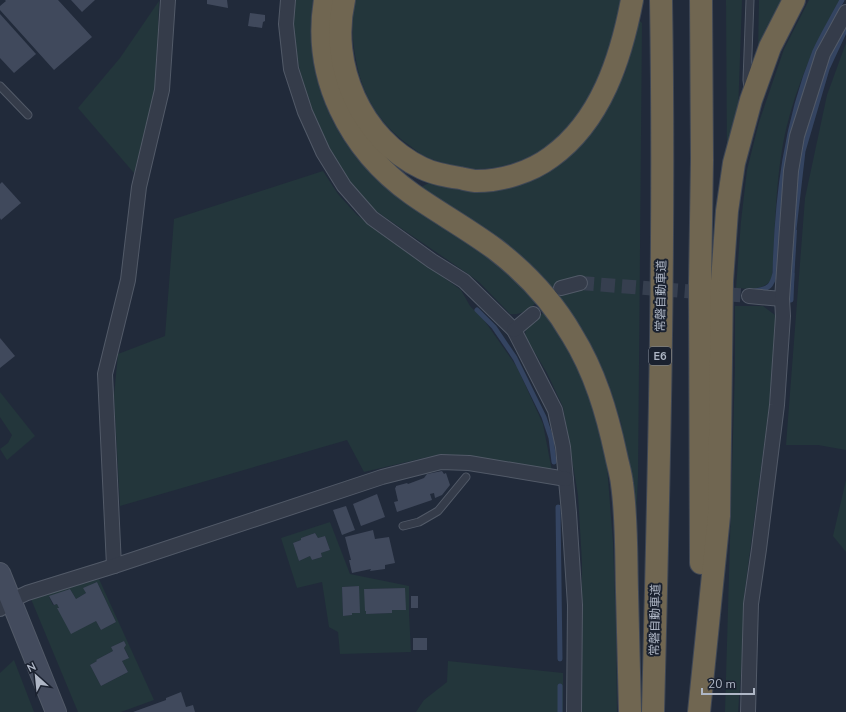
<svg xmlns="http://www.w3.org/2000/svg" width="846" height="712" font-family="'Nunito Sans','Noto Sans JP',sans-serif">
<rect width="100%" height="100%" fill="#212a3a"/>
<!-- green -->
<g fill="#23363b" fill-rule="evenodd">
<path d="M 295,0 L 313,0 C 311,15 310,30 311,45 C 315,95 340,148 379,180 C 392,191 407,200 421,210 C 447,228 474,244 498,264 C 512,276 524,289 536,303 C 528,310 522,315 510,314 L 480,283 L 471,276 L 370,207 L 344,175 L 323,136 L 309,102 L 301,75 L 295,49 L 293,28 Z"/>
<path d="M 355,0 L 621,0 C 615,45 594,101 562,134 C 541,155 509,168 480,169 C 466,170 437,162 424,156 C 419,153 414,149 409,145 C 380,125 362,95 356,60 C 352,42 351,19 355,0 Z"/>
<path d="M 726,0 L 742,0 L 738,113 L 727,165 Z"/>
<path d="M 759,0 L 784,0 L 758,55 Z"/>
<path d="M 809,0 L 840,0 C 814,44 793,93 783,144 C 775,188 775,235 772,280 C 761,291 749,289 736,288 L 741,221 L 747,170 L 759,122 L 784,49 Z"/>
<path d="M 159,1 L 156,91 L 134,173 L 78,108 L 120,58 Z"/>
<path d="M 639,20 L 642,23 L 638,478 L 636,521 L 621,423 L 608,382 L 590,345 L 492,234 L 421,187 L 431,182 L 497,189 L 614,93 L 625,73 Z"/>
<path d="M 846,43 L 846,450 L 818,445 L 786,445 L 805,198 L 827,95 Z"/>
<path d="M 323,171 L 338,194 L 357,215 L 461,290 L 470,306 L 484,320 L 517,367 L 543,424 L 552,471 L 491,460 L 441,454 L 364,472 L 347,440 L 120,506 L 114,396 L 118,354 L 165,336 L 174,219 Z"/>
<path d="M 735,306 L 763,306 L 775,315 L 776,329 L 769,407 L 744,597 L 744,632 L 738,712 L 725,712 L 735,367 Z"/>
<path d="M 543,313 L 558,332 L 584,378 L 600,427 L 607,466 L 613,542 L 616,629 L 617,712 L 580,712 L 582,563 L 578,495 L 563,407 L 547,373 L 525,336 L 526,326 Z"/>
<path d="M 0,392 L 35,436 L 7,460 L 0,449 L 8,443 L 12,435 L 0,417 Z"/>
<path d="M 846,480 L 846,552 L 833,536 Z"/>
<path d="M 330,522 L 350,574 L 409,586 L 409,613 L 411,652 L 340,654 L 338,632 L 329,627 L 322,582 L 297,588 L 281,538 ZM 315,533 L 318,538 L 325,536 L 330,550 L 321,553 L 322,557 L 312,560 L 310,556 L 299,561 L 293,543 L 301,540 L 301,538 ZM 358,586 L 359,613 L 352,613 L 352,615 L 343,616 L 342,587 ZM 405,588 L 405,610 L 392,610 L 392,613 L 367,614 L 366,611 L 365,610 L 365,589 Z"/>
<path d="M 99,579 L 154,700 L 121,712 L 78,712 L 31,599 ZM 97,582 L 116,622 L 101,630 L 96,621 L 58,608 L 59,608 L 57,604 L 53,605 L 49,597 L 70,589 L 76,599 L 86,593 L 84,588 ZM 124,641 L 126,645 L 124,648 L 129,657 L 122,661 L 128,672 L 101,686 L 90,665 L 97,661 L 96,660 L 113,651 L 111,647 Z"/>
<path d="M 14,660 L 34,712 L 0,712 L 0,673 Z"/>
<path d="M 448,661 L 563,673 L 563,712 L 416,712 L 424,700 L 447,682 Z"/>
</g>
<!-- water -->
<path fill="#344461" d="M 793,228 L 797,230 L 794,282 L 790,280 Z"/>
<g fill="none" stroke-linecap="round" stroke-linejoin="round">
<!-- stream -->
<g stroke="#344461" stroke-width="5">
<path d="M 794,229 L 803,151 L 827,69 L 846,28"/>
<path d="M 755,291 C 769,289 772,286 775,273 C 777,196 786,123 815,51 C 823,34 833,17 842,0"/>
<path d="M 791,300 L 792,274"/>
<path d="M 477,310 L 494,327 L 515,358 L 544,417 L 551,438 L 554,462"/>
<path d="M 558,507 L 560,659"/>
<path d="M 560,686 L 560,712"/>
</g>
</g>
<!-- building -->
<g fill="#40495c">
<path d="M 5,0 L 58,0 L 92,37 L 54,70 L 0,10 L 0,6 L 6,1 Z"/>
<path d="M 71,0 L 95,0 L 82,12 Z"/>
<path d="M 207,0 L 227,0 L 228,8 L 207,4 Z"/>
<path d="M 250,13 L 265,15 L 265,21 L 263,22 L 262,28 L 248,26 Z"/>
<path d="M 0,14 L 36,54 L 14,73 L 0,58 Z"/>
<path d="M 2,182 L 21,203 L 1,220 L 0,218 L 0,184 Z"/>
<path d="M 0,338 L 15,356 L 0,368 Z"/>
<path d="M 442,471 L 444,474 L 446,473 L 450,485 L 442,495 L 435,498 L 434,493 L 430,494 L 432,500 L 397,512 L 394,502 L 398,501 L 395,488 L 396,487 L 396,486 L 407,483 L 408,484 L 424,478 L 427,474 Z"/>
<path d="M 377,494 L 385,517 L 361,526 L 353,504 Z"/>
<path d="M 346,506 L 355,530 L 342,535 L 333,510 Z"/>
<path d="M 373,530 L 375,539 L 389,537 L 395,563 L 385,565 L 385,569 L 370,571 L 371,569 L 352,573 L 349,560 L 351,560 L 345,537 Z"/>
<path d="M 315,533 L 318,538 L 325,536 L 330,550 L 321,553 L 322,557 L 312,560 L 310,556 L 299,561 L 293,543 L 301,540 L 301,538 Z"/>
<path d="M 97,582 L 116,622 L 101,630 L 96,621 L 71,634 L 57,608 L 59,608 L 57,604 L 54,605 L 49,596 L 70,589 L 76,599 L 86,593 L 83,588 Z"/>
<path d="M 359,586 L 360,613 L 352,613 L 352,615 L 343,616 L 342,587 Z"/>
<path d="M 405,588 L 406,610 L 392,610 L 392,613 L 366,614 L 366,611 L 365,611 L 364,589 Z"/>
<rect x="411" y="596" width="7" height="12"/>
<rect x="413" y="638" width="14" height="12"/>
<path d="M 124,641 L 126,645 L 124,648 L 129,658 L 122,661 L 128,672 L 101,686 L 90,665 L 97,661 L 96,660 L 113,651 L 111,647 Z"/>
<path d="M 181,692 L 186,707 L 193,705 L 195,712 L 133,712 L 166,700 L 166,698 Z"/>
</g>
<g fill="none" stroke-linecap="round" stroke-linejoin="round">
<!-- minor-tunnel -->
<path stroke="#363f4f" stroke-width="14" stroke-dasharray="14 7" stroke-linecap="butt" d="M 580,283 L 749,296"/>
<defs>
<g id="service">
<path d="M 0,86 L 28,115"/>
<path d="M 748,88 L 747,80 L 750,0"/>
<path d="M 403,526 L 419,522 L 438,511 L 466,477"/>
</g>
<g id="minor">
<path d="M 288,0 L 286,24 L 291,69 L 305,112 L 323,152 L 344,186 L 372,218 L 432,261 L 464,281 L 514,330 L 555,410 L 563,447 L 569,513 L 575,605 L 574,712"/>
<path d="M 561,288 L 580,283"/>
<path d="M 749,296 L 782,299"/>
<path d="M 514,330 L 533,314"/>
<path d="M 114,566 L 105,374 L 128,280 L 139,187 L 162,90 L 168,0"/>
<path d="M 0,609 L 12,600 L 27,593 L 114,566 L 382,477 L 441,462 L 469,463 L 566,479"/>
<path d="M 748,712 L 751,604 L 759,549 L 777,405 L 783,316 L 782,299 L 791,171 L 797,136 L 823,54 L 846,12"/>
</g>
<path id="secondary" d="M 0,573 L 56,712"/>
<g id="motorway">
<path d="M 325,0 C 312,77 350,150 412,194 C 439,213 468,229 495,249 C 525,272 553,302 572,335 C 595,372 607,413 616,455 C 618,465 621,474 622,484 C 627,519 626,556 627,592 C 628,632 629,672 630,712"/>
<path d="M 344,0 C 329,65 361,139 422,168 C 434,174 447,176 460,178 C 465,179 472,181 477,181 C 502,181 531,172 551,157 C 601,121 621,58 632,0"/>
<path d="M 701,563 L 700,284 L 702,160 L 701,0"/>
<path d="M 653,712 C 659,475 665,237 661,0"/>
<path d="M 699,712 L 719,516 L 722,281 L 727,211 L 734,163 L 751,100 L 770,47 L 794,0"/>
</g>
</defs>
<!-- service casing -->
<use href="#service" stroke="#525a68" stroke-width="9"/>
<!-- minor casing -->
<use href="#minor" stroke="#525a68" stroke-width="16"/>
<!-- secondary casing -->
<use href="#secondary" stroke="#525a68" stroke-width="22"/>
<!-- motorway casing -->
<use href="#motorway" stroke="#3f4755" stroke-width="24"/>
<!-- service -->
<use href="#service" stroke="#353c4a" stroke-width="7"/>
<!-- minor -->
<use href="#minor" stroke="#353c4a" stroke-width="14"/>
<!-- secondary -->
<use href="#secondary" stroke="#434b5d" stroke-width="20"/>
<!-- motorway -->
<use href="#motorway" stroke="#706651" stroke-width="22"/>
</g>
<g text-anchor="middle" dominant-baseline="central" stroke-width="4" stroke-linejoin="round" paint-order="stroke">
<!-- shield labels -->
<rect fill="#1a212f" stroke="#828a99" stroke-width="1" x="649" y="347" width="22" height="18" rx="3"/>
<g font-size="11" font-weight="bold" fill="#afb7c6">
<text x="660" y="356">E6</text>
</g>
<!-- street labels -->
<g font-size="12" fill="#afb7c6" stroke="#1a212f">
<text transform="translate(661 296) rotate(-89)">常磐自動車道</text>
<text transform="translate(655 620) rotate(-89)">常磐自動車道</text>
</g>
</g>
<!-- north arrow -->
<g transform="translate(36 676) rotate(333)" stroke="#1a212f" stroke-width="3" paint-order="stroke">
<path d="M0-3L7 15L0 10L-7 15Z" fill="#afb7c6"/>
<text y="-6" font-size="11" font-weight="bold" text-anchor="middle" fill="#afb7c6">N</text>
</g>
<!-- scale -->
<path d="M702 688v6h52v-6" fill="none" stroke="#afb7c6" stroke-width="2"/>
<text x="708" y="688" font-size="12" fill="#afb7c6" stroke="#1a212f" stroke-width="3" paint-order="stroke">20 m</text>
</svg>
